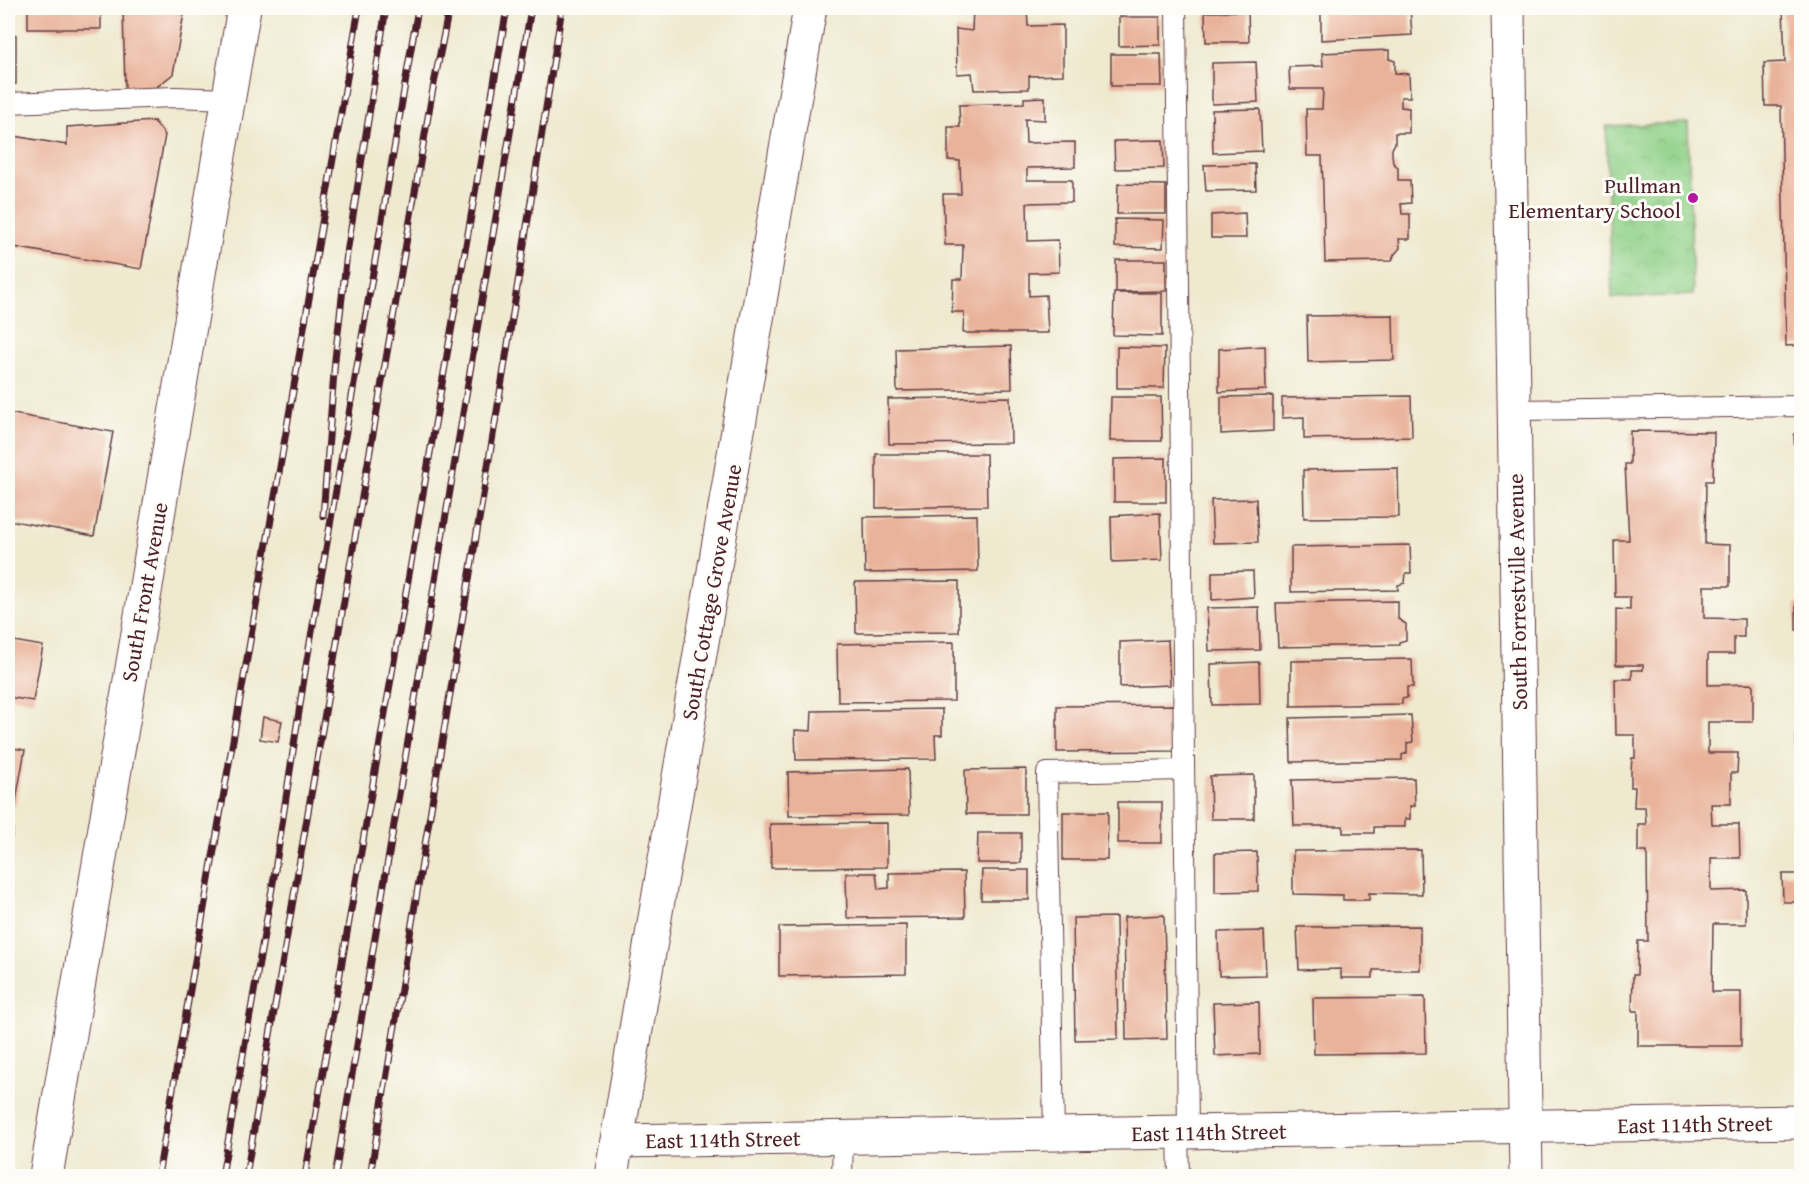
<svg xmlns="http://www.w3.org/2000/svg" width="1809" height="1184" font-family="'Gentium Book Plus',serif">
<defs>
<pattern id="park-crowns" width="20" height="18" patternUnits="userSpaceOnUse" patternTransform="scale(1.5)"><rect width="20" height="18" fill="#91d289"/><path d="M2 6a3 3 0 1 1 6 0M12 15a3 3 0 1 1 6 0" fill="none" stroke="#7fb476"/></pattern>
</defs>
<rect width="100%" height="100%" fill="#fdfcf7"/>
<filter id="ink" filterUnits="userSpaceOnUse"><feTurbulence type="fractalNoise" baseFrequency=".0167" numOctaves="2"/><feDisplacementMap in="SourceGraphic" scale="12" xChannelSelector="R" yChannelSelector="G"/><feConvolveMatrix kernelMatrix="1 2 1 2 8 2 1 2 1" color-interpolation-filters="sRGB"/></filter>
<filter id="wash" filterUnits="userSpaceOnUse"><feTurbulence type="fractalNoise" baseFrequency=".008" numOctaves="4" result="noise"/><feDisplacementMap in="SourceGraphic" scale="24" xChannelSelector="R" yChannelSelector="G"/><feGaussianBlur stdDeviation="1.35" result="paint"/><feColorMatrix in="noise" values="0 0 0 0 0 0 0 0 0 0 0 0 0 0 0 0 0 1.4 0 .05"/><feComposite in="paint" operator="in"/></filter>
<g filter="url(#wash)">
<rect width="100%" height="100%" fill="#efe9cf"/>
<!-- park -->
<path fill="url(#park-crowns)" stroke="#6e785a" stroke-width="1.5" d="M 1688,123 L 1693,295 L 1612,298 L 1606,126 Z"/>
<g id="blocks">
<!-- building -->
<g fill="#e9b29a">
<rect x="28" y="8" width="73" height="21"/>
<path d="M 123,8 L 185,8 L 173,74 L 154,89 L 125,89 Z"/>
<path d="M 973,8 L 1027,8 L 1028,26 L 1063,25 L 1063,75 L 1029,76 L 1029,89 L 974,90 L 972,73 L 957,74 L 956,29 L 972,31 Z"/>
<path d="M 1321,8 L 1410,8 L 1412,35 L 1321,40 Z"/>
<path d="M 1783,8 L 1802,8 L 1802,345 L 1786,346 L 1781,106 L 1765,106 L 1764,63 L 1785,62 Z"/>
<path d="M 1248,11 L 1249,42 L 1206,42 L 1205,12 Z"/>
<path d="M 1119,17 L 1160,17 L 1160,45 L 1119,46 Z"/>
<rect x="8" y="35" width="8" height="49"/>
<path d="M 1389,50 L 1389,59 L 1395,61 L 1395,73 L 1409,74 L 1410,97 L 1401,97 L 1401,107 L 1409,108 L 1409,133 L 1395,133 L 1395,143 L 1392,149 L 1392,154 L 1393,163 L 1398,167 L 1398,180 L 1410,180 L 1411,203 L 1401,204 L 1402,214 L 1410,214 L 1410,239 L 1399,239 L 1400,248 L 1394,255 L 1392,261 L 1325,262 L 1322,156 L 1307,156 L 1306,109 L 1322,109 L 1323,89 L 1290,89 L 1289,67 L 1323,66 L 1322,53 Z"/>
<path d="M 1111,54 L 1161,54 L 1162,86 L 1111,86 Z"/>
<path d="M 1256,62 L 1258,102 L 1212,104 L 1212,63 Z"/>
<path d="M 1045,97 L 1045,120 L 1025,119 L 1026,143 L 1075,142 L 1075,167 L 1027,168 L 1027,180 L 1072,180 L 1072,202 L 1027,203 L 1028,241 L 1058,240 L 1059,272 L 1029,273 L 1029,296 L 1046,295 L 1048,333 L 963,333 L 964,312 L 952,312 L 953,279 L 962,279 L 963,245 L 945,245 L 943,194 L 961,194 L 960,161 L 948,160 L 948,127 L 960,127 L 959,105 L 1024,103 L 1024,98 Z"/>
<path d="M 1260,109 L 1262,151 L 1213,153 L 1212,110 Z"/>
<path d="M 154,121 L 165,135 L 141,269 L 8,246 L 8,135 L 67,145 L 67,127 Z"/>
<path d="M 1163,140 L 1164,168 L 1115,169 L 1114,141 Z"/>
<path d="M 1255,164 L 1256,190 L 1206,191 L 1204,165 Z"/>
<path d="M 1118,184 L 1166,185 L 1166,214 L 1117,214 Z"/>
<path d="M 1245,213 L 1246,238 L 1211,238 L 1211,215 Z"/>
<path d="M 1115,219 L 1164,220 L 1163,248 L 1115,247 Z"/>
<path d="M 1116,260 L 1166,260 L 1166,291 L 1116,292 Z"/>
<path d="M 1114,293 L 1162,293 L 1162,336 L 1113,335 Z"/>
<path d="M 1393,315 L 1394,360 L 1308,362 L 1307,316 Z"/>
<path d="M 1011,346 L 1012,389 L 897,391 L 896,349 Z"/>
<path d="M 1265,346 L 1266,390 L 1219,392 L 1219,349 Z"/>
<path d="M 1117,347 L 1165,348 L 1164,388 L 1117,388 Z"/>
<path d="M 1273,396 L 1273,431 L 1221,434 L 1221,397 Z"/>
<path d="M 1411,396 L 1412,437 L 1304,439 L 1304,417 L 1282,418 L 1282,398 Z"/>
<path d="M 1010,397 L 1011,443 L 889,444 L 888,399 Z"/>
<path d="M 1111,397 L 1161,397 L 1162,441 L 1110,441 Z"/>
<path d="M 8,413 L 113,432 L 94,536 L 8,520 Z"/>
<path d="M 1630,431 L 1714,432 L 1713,481 L 1706,481 L 1705,544 L 1730,545 L 1730,586 L 1704,586 L 1704,618 L 1744,619 L 1744,637 L 1734,637 L 1734,654 L 1708,654 L 1708,685 L 1753,684 L 1753,722 L 1708,722 L 1708,753 L 1738,753 L 1737,773 L 1731,773 L 1731,804 L 1711,804 L 1712,824 L 1739,824 L 1740,858 L 1711,858 L 1711,891 L 1746,890 L 1746,924 L 1713,924 L 1712,992 L 1741,992 L 1741,1046 L 1638,1046 L 1638,1011 L 1632,1011 L 1633,975 L 1637,975 L 1638,941 L 1648,941 L 1647,852 L 1638,852 L 1638,824 L 1646,824 L 1645,807 L 1634,807 L 1635,787 L 1631,787 L 1631,771 L 1632,758 L 1635,758 L 1635,735 L 1616,735 L 1615,679 L 1632,679 L 1632,670 L 1643,670 L 1643,665 L 1616,665 L 1616,609 L 1630,610 L 1630,597 L 1615,597 L 1614,540 L 1629,540 L 1625,464 L 1630,464 Z"/>
<path d="M 1802,433 L 1802,477 L 1796,477 L 1794,434 Z"/>
<path d="M 876,454 L 986,454 L 987,506 L 876,508 Z"/>
<path d="M 1166,458 L 1166,502 L 1114,502 L 1114,459 Z"/>
<path d="M 1398,468 L 1399,517 L 1304,518 L 1303,470 Z"/>
<rect x="1798" y="485" width="4" height="39"/>
<path d="M 1256,499 L 1258,542 L 1213,543 L 1211,500 Z"/>
<path d="M 1160,513 L 1162,560 L 1112,562 L 1111,516 Z"/>
<path d="M 977,515 L 978,571 L 865,573 L 864,517 Z"/>
<path d="M 1410,545 L 1411,573 L 1406,573 L 1405,583 L 1398,585 L 1398,590 L 1291,592 L 1291,547 Z"/>
<path d="M 1253,571 L 1254,597 L 1212,600 L 1212,572 Z"/>
<path d="M 1800,576 L 1802,576 L 1802,599 L 1799,599 Z"/>
<path d="M 959,581 L 959,632 L 856,633 L 855,582 Z"/>
<path d="M 1398,601 L 1398,619 L 1406,624 L 1406,640 L 1399,642 L 1399,645 L 1278,647 L 1276,603 Z"/>
<path d="M 1796,603 L 1802,604 L 1802,630 L 1796,630 Z"/>
<path d="M 1259,607 L 1260,650 L 1209,651 L 1207,608 Z"/>
<path d="M 8,640 L 43,646 L 33,701 L 8,697 Z"/>
<path d="M 1168,640 L 1170,685 L 1120,687 L 1120,642 Z"/>
<path d="M 954,642 L 954,701 L 838,702 L 837,644 Z"/>
<path d="M 1412,659 L 1413,687 L 1407,687 L 1407,698 L 1402,699 L 1402,704 L 1291,706 L 1291,661 Z"/>
<path d="M 1259,662 L 1260,704 L 1212,705 L 1211,664 Z"/>
<path d="M 1174,705 L 1174,751 L 1057,752 L 1057,706 Z"/>
<path d="M 942,709 L 942,735 L 935,735 L 936,759 L 796,760 L 795,730 L 811,731 L 812,711 Z"/>
<path d="M 1411,715 L 1413,742 L 1407,743 L 1407,753 L 1402,755 L 1402,760 L 1291,762 L 1290,718 Z"/>
<path d="M 263,717 L 282,721 L 278,742 L 260,739 Z"/>
<path d="M 1796,737 L 1802,737 L 1802,766 L 1797,766 Z"/>
<path d="M 8,747 L 25,750 L 15,806 L 8,805 Z"/>
<path d="M 908,769 L 909,815 L 789,816 L 788,772 Z"/>
<path d="M 1026,769 L 1026,814 L 966,814 L 965,770 Z"/>
<path d="M 1254,775 L 1254,819 L 1211,819 L 1210,776 Z"/>
<path d="M 1414,778 L 1415,806 L 1410,806 L 1410,819 L 1405,819 L 1405,827 L 1374,827 L 1374,833 L 1343,833 L 1343,826 L 1294,826 L 1292,780 Z"/>
<rect x="1118" y="802" width="44" height="41"/>
<path d="M 1063,812 L 1108,812 L 1107,860 L 1063,860 Z"/>
<path d="M 887,823 L 887,867 L 771,868 L 770,824 Z"/>
<path d="M 8,828 L 13,829 L 9,852 L 8,852 Z"/>
<path d="M 978,833 L 1021,833 L 1021,863 L 977,863 Z"/>
<path d="M 1421,850 L 1422,894 L 1369,893 L 1369,900 L 1343,900 L 1343,895 L 1293,894 L 1293,851 Z"/>
<path d="M 1257,852 L 1258,891 L 1215,892 L 1215,853 Z"/>
<path d="M 982,870 L 1029,870 L 1029,900 L 981,900 Z"/>
<path d="M 964,872 L 965,917 L 847,918 L 846,873 L 876,873 L 878,889 L 889,888 L 889,873 Z"/>
<path d="M 1782,874 L 1802,874 L 1802,902 L 1783,902 Z"/>
<path d="M 1164,915 L 1167,1039 L 1126,1040 L 1124,917 Z"/>
<path d="M 1116,917 L 1118,1039 L 1075,1040 L 1073,918 Z"/>
<path d="M 906,925 L 906,974 L 779,976 L 779,927 Z"/>
<path d="M 1420,926 L 1420,970 L 1373,970 L 1373,978 L 1341,978 L 1341,969 L 1299,970 L 1297,927 Z"/>
<path d="M 1264,931 L 1266,975 L 1219,976 L 1218,932 Z"/>
<path d="M 1425,997 L 1426,1053 L 1314,1054 L 1313,998 Z"/>
<path d="M 1259,1002 L 1260,1054 L 1215,1056 L 1213,1003 Z"/>
</g>
</g>
</g>
<g filter="url(#ink)">
<use href="#blocks" fill-opacity="0" stroke="#633d44" stroke-width="1.5"/>
<g fill="none" stroke-linecap="round" stroke-linejoin="round">
<defs>
<g id="lane">
<path d="M 1176,8 L 1188,1132"/>
<path d="M 8,103 L 175,97 L 227,99"/>
<path d="M 1514,410 L 1802,406"/>
<path d="M 1178,1132 L 1179,1176"/>
<path d="M 1054,1134 L 1047,773 L 1184,770"/>
<path d="M 842,1176 L 843,1137"/>
</g>
<g id="street">
<path d="M 1508,8 L 1526,1176"/>
<path d="M 617,1141 L 1802,1122"/>
<path d="M 46,1176 L 244,8"/>
</g>
<path id="secondary" d="M 611,1176 L 810,8"/>
</defs>
<!-- lane casing -->
<use href="#lane" stroke="#633d44" stroke-width="22"/>
<!-- street casing -->
<use href="#street" stroke="#633d44" stroke-width="35"/>
<!-- secondary casing -->
<use href="#secondary" stroke="#633d44" stroke-width="35"/>
<!-- lane -->
<use href="#lane" stroke="#fff" stroke-width="20"/>
<!-- street -->
<use href="#street" stroke="#fff" stroke-width="33"/>
<!-- secondary -->
<use href="#secondary" stroke="#fff" stroke-width="33"/>
<defs>
<g id="rail">
<path d="M 323,516 L 335,359 L 347,253 L 386,8"/>
<path d="M 158,1176 L 359,8"/>
<path d="M 222,1176 L 274,877 L 305,672 L 418,8"/>
<path d="M 246,1176 L 350,566 L 432,94 L 449,8"/>
<path d="M 305,1176 L 507,8"/>
<path d="M 335,1176 L 531,8"/>
<path d="M 370,1176 L 504,369 L 562,8"/>
</g>
</defs>
<!-- rail casing -->
<use href="#rail" stroke="#4a1f2b" stroke-width="7"/>
<!-- rail -->
<use href="#rail" stroke="#fdfcf7" stroke-width="4.5" stroke-dasharray="14" stroke-linecap="butt"/>
</g>
</g>
<!-- markers -->
<circle fill="#b5179e" stroke="#fdfcf7" stroke-width="2" cx="1693" cy="198" r="6"/>
<g text-anchor="middle" dominant-baseline="central" stroke-width="6" stroke-linejoin="round" paint-order="stroke">
<!-- poi labels -->
<g font-size="22" fill="#4a1f2b" stroke="#fdfcf7" text-anchor="end">
<text x="1681" y="185">Pullman<tspan x="1681" dy="25">Elementary School</tspan></text>
</g>
<!-- street labels -->
<g font-size="22" fill="#4a1f2b" stroke="#fdfcf7">
<text transform="translate(144 592) rotate(-80)">South Front Avenue</text>
<text transform="translate(711 592) rotate(-80)">South Cottage Grove Avenue</text>
<text transform="translate(1517 592) rotate(-91)">South Forrestville Avenue</text>
<text transform="translate(1695 1124) rotate(-1)">East 114th Street</text>
<text transform="translate(1209 1132) rotate(-1)">East 114th Street</text>
<text transform="translate(723 1139) rotate(-1)">East 114th Street</text>
</g>
</g>
<!-- margin -->
<rect width="1809" height="1184" fill="none" stroke="#fdfcf7" stroke-width="30"/>
</svg>
